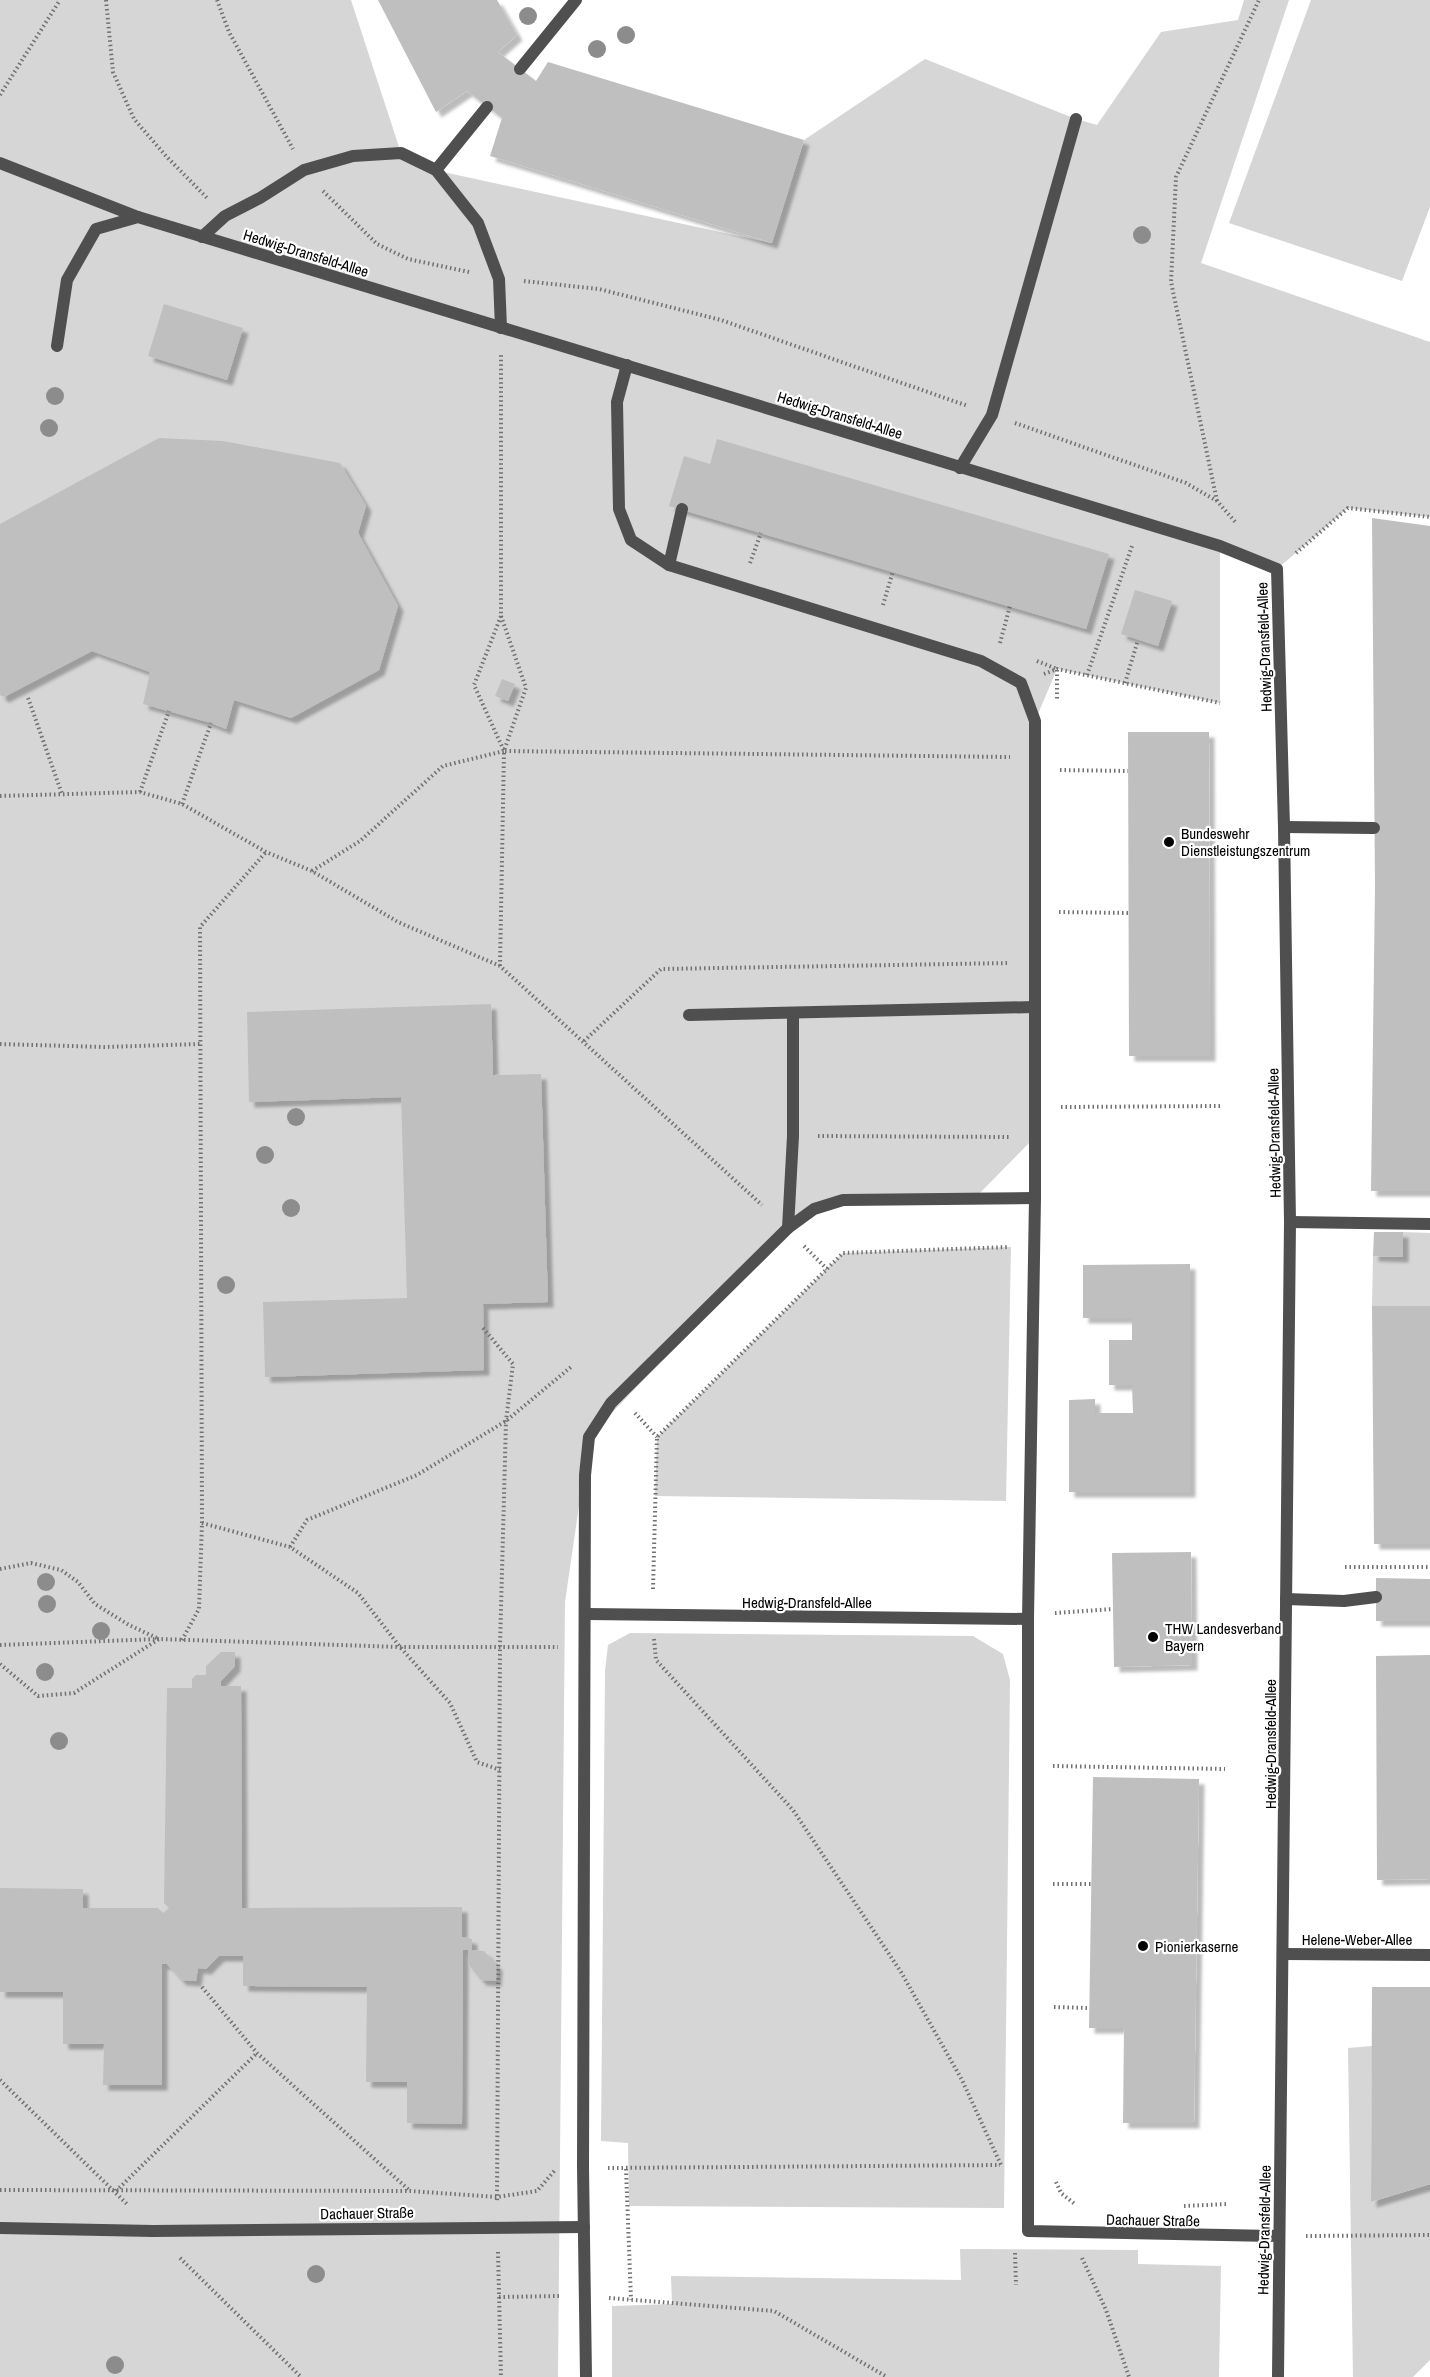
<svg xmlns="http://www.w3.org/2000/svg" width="1430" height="2377" font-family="'Archivo Narrow',sans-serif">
<defs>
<filter id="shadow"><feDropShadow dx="5.5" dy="5.5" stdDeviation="1.5" flood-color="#0004"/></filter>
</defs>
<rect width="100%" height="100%" fill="#fff"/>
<!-- green -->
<g fill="#d6d6d6">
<path d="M 0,0 L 351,0 L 401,153 L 434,170 L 771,243 L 804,140 L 925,59 L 1076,119 L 1097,125 L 1161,32 L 1238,20 L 1244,0 L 1289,0 L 1201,263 L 1430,342 L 1430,517 L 1348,508 L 1277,569 L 1220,546 L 1220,703 L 1057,669 L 1035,721 L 1035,1137 L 974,1199 L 843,1200 L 788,1228 L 589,1437 L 565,1602 L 558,2377 L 0,2377 Z"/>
<path d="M 1311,0 L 1430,0 L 1430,207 L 1402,281 L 1229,223 Z"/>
<path d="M 1403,1232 L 1430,1233 L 1430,1306 L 1372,1306 L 1373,1256 L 1402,1257 Z"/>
<path d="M 1011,1247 L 1006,1501 L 655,1496 L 657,1437 L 843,1253 Z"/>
<path d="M 630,1633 L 973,1636 L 1003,1654 L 1010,1680 L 1004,2208 L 629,2206 L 628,2143 L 601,2141 L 605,1671 L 608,1645 Z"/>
<path d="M 1372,2046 L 1371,2202 L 1430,2184 L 1430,2360 L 1413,2377 L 1353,2377 L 1348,2048 Z"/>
<path d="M 960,2249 L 1138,2250 L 1138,2264 L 1221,2266 L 1219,2377 L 612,2377 L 612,2306 L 672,2304 L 671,2276 L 961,2280 Z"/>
</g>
<!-- building -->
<g fill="#bfbfbf" filter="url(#shadow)">
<path d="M 378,0 L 497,0 L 517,35 L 498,52 L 536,81 L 548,62 L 804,140 L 772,243 L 490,156 L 502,118 L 467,91 L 436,112 Z"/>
<path d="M 164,304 L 243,328 L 227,380 L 148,356 Z"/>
<path d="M 159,438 L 223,441 L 340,463 L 366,506 L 358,533 L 398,606 L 379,670 L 291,718 L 234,700 L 226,729 L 211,723 L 143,704 L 150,672 L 92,651 L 4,697 L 0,695 L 0,524 Z"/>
<path d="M 717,439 L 1109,554 L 1086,629 L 669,506 L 684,456 L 710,464 Z"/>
<path d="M 1372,518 L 1430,526 L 1430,1191 L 1371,1191 L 1375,886 Z"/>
<path d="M 1135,590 L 1172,601 L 1158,646 L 1121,634 Z"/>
<path d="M 502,679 L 515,684 L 508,701 L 495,696 Z"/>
<path d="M 1128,732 L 1209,732 L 1210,1056 L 1129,1056 Z"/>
<path d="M 491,1004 L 493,1075 L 541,1074 L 548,1302 L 483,1304 L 484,1370 L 265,1377 L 263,1302 L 407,1298 L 401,1097 L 249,1102 L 247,1012 Z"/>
<path d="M 1374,1232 L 1403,1232 L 1403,1257 L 1373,1256 Z"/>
<path d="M 1190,1264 L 1190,1492 L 1069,1492 L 1069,1400 L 1095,1399 L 1095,1413 L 1133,1413 L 1132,1385 L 1109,1385 L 1109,1340 L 1132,1340 L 1132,1318 L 1083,1318 L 1083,1265 Z"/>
<path d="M 1372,1306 L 1430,1306 L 1430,1544 L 1374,1544 Z"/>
<path d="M 1191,1552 L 1192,1665 L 1114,1667 L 1112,1553 Z"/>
<path d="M 1376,1578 L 1430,1579 L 1430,1621 L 1376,1621 Z"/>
<path d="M 221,1652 L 235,1652 L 235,1666 L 221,1681 L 221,1686 L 241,1686 L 242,1908 L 462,1907 L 462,1937 L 472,1939 L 472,1950 L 484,1951 L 497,1966 L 496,1981 L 481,1980 L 468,1964 L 468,1950 L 463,1950 L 462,2124 L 407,2123 L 407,2082 L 366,2082 L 367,1987 L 243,1986 L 243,1956 L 219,1956 L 206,1969 L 198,1968 L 196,1981 L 181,1980 L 167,1964 L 162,1964 L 162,2085 L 103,2085 L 104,2044 L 63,2044 L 63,1992 L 0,1992 L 0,1888 L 83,1889 L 83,1908 L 158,1908 L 163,1913 L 169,1908 L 164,1903 L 167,1688 L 192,1688 L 192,1679 L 196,1675 L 206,1675 L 206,1666 Z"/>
<path d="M 1430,1655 L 1430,1879 L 1377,1880 L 1376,1656 Z"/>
<path d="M 1093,1777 L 1199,1779 L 1194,2123 L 1123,2123 L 1124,2028 L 1089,2028 Z"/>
<path d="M 1372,1987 L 1430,1987 L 1430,2184 L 1371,2202 Z"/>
</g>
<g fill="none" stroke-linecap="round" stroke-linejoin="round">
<!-- path -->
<g stroke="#717171" stroke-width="4" stroke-dasharray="1.5 3" stroke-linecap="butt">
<path d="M 106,0 L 113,72 L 134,119 L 166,156 L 208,199"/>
<path d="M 217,0 L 229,32 L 293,149"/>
<path d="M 0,95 L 60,0"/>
<path d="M 323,191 L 377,244 L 408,259 L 469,272"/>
<path d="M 524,281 L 599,289 L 721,320 L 968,406"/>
<path d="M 1015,423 L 1186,483 L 1217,501 L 1237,524"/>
<path d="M 1217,501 L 1171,282 L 1176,177 L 1259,0"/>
<path d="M 1296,553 L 1348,508 L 1430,517"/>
<path d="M 750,563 L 761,533"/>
<path d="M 883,605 L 893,571"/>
<path d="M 501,616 L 526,688 L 504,751 L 1010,757"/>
<path d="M 1000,643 L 1010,606"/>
<path d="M 1037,661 L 1057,669 L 1057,700"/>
<path d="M 1044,674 L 1057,669 L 1220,703"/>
<path d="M 1087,675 L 1132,546"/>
<path d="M 1125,683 L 1138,640"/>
<path d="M 28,698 L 62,794"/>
<path d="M 1060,770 L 1128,771"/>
<path d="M 140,792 L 169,711"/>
<path d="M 0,796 L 140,792 L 182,804 L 266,852 L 312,871 L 398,922 L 500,966 L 762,1205"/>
<path d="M 182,804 L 211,723"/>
<path d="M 312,871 L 360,841 L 443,766 L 504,751"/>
<path d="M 1059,912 L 1129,913"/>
<path d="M 500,966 L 504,751 L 474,685 L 501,616 L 501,354"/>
<path d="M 584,1041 L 661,969 L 1010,963"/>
<path d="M 0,1044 L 104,1047 L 200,1044"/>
<path d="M 1061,1107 L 1221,1106"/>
<path d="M 818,1136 L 1009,1137"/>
<path d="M 804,1246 L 827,1269"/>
<path d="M 483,1328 L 513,1364 L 506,1421 L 500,1646 L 497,2202"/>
<path d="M 635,1413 L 657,1437"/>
<path d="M 202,1523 L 290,1547 L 358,1593 L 400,1647 L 450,1703 L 477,1762 L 500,1770"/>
<path d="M 290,1547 L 307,1520 L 417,1475 L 506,1421 L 571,1367"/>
<path d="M 1345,1567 L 1430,1567"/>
<path d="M 0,1569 L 31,1563 L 61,1570 L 78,1582 L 95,1604 L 129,1625 L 159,1639"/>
<path d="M 653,1589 L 657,1437 L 843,1253 L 1009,1247"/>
<path d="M 1055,1613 L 1113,1609"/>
<path d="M 654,1639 L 656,1660 L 793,1810 L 901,1972 L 962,2080 L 1001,2165"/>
<path d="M 182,1640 L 199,1609 L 202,1523 L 200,927 L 266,852"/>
<path d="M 0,1645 L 159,1639"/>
<path d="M 0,1664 L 38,1696 L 74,1693 L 159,1639 L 400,1647 L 558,1647"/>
<path d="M 1053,1766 L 1225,1769"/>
<path d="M 1053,1884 L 1091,1884"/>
<path d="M 202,1987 L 257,2053 L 410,2191"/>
<path d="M 1054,2007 L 1089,2008"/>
<path d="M 0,2080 L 128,2205"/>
<path d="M 608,2168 L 1000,2165"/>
<path d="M 626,2169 L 631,2300"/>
<path d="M 1056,2182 L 1061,2193 L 1076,2205"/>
<path d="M 0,2190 L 410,2191 L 497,2197 L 537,2191 L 556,2169"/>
<path d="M 116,2191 L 256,2054"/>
<path d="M 1184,2206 L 1228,2204"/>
<path d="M 1306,2236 L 1430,2235"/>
<path d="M 498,2252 L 501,2377"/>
<path d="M 1015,2253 L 1016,2285"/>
<path d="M 180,2258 L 301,2377"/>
<path d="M 1082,2258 L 1106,2310 L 1129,2377"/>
<path d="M 499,2297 L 559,2296"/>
<path d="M 609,2298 L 774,2311 L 887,2377"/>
</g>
<!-- service -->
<g stroke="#4f4f4f" stroke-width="12">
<path d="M 520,69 L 576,0"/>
<path d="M 0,163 L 138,217"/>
<path d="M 436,170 L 487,107"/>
<path d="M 202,237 L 225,216 L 260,198 L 304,170 L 353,156 L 401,153 L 436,170 L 478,223 L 499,279 L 501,328"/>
<path d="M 960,468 L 992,415 L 1076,119"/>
<path d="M 669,565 L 682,509"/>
<path d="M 1284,827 L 1374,828"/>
<path d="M 689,1015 L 1034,1007"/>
<path d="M 1290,1222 L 1430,1224"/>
<path d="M 788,1228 L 793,1136 L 793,1013"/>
<path d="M 1286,1599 L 1344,1601 L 1376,1597"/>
</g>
<!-- minor -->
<g stroke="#4f4f4f" stroke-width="12">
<path d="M 57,346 L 67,280 L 96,229 L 138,217 L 1220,546 L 1277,569 L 1284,827 L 1290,1222 L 1278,2377"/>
<path d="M 627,365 L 617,402 L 619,509 L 631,540 L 669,565 L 981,661 L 1021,683 L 1035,721 L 1035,1198 L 1028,1619 L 1028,2231 L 1278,2236"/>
<path d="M 586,1614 L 1028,1619"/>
<path d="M 1284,1954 L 1430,1955"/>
<path d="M 0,2228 L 153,2231 L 584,2227"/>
<path d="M 586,2377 L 583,2167 L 585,1475 L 589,1437 L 611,1403 L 788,1228 L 814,1209 L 843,1200 L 1035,1198"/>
</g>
</g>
<!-- trees -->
<g fill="#8c8c8c">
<circle cx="528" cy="16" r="9"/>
<circle cx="626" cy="35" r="9"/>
<circle cx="597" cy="49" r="9"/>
<circle cx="1142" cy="235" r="9"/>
<circle cx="55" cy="396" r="9"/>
<circle cx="49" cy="428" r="9"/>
<circle cx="296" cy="1117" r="9"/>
<circle cx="265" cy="1155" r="9"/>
<circle cx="291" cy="1208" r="9"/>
<circle cx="226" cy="1285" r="9"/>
<circle cx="46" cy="1582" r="9"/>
<circle cx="47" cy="1604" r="9"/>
<circle cx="101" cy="1631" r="9"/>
<circle cx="45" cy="1672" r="9"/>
<circle cx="59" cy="1741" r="9"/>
<circle cx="316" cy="2274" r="9"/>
<circle cx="115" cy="2365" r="9"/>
</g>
<!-- markers -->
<g fill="#000" stroke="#fff" stroke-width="2">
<circle cx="1169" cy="842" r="6"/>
<circle cx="1153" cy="1637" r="6"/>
<circle cx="1143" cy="1946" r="6"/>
</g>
<g text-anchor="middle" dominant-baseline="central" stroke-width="4.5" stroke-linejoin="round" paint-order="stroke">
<!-- street labels -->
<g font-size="15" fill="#000" stroke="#fff">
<text transform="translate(306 253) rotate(17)">Hedwig-Dransfeld-Allee</text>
<text transform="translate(840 415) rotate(17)">Hedwig-Dransfeld-Allee</text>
<text transform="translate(1264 647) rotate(-92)">Hedwig-Dransfeld-Allee</text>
<text transform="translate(1274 1133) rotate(-91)">Hedwig-Dransfeld-Allee</text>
<text x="807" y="1602">Hedwig-Dransfeld-Allee</text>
<text transform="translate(1270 1744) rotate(-90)">Hedwig-Dransfeld-Allee</text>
<text x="1357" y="1939">Helene-Weber-Allee</text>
<text transform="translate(367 2213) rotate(-1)">Dachauer Straße</text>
<text transform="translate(1153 2220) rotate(1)">Dachauer Straße</text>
<text transform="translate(1264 2230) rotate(-89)">Hedwig-Dransfeld-Allee</text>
</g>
<!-- poi labels -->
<g font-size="15" fill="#000" stroke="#fff" text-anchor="start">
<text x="1181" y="833">Bundeswehr<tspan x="1181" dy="17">Dienstleistungszentrum</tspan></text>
<text x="1165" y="1628">THW Landesverband<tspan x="1165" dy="17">Bayern</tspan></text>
<text x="1155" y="1946">Pionierkaserne</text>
</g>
</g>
</svg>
